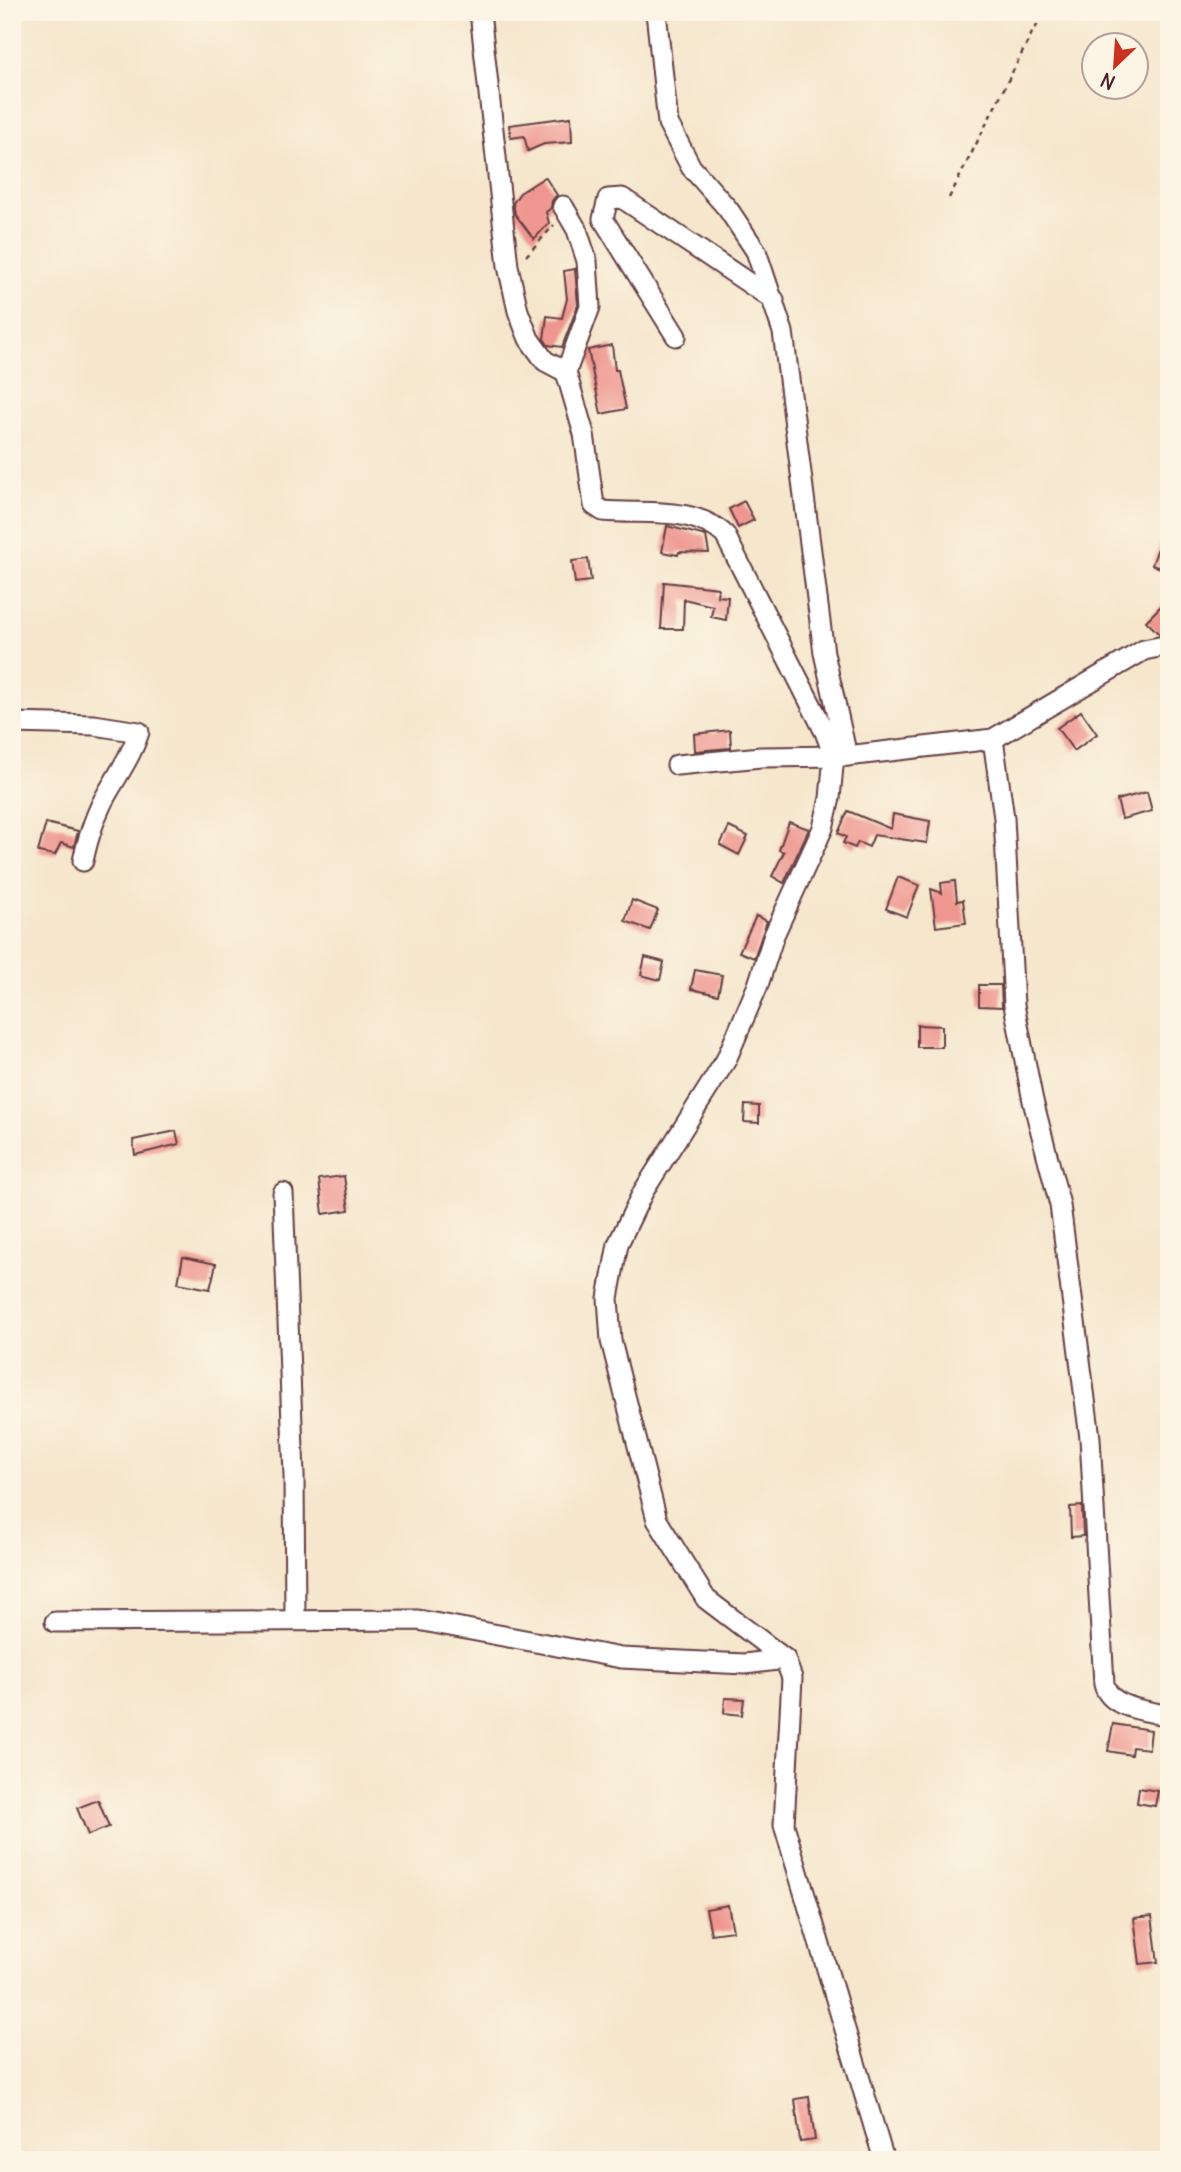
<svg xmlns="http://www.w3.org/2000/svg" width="1181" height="2172" font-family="Delius,sans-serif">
<rect width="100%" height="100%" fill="#fcf5e5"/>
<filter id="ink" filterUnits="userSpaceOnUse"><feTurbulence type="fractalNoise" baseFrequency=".0143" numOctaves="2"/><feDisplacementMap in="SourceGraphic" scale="14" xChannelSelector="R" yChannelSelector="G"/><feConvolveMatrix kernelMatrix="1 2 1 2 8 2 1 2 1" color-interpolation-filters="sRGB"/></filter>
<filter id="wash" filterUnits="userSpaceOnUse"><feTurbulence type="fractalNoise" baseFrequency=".00686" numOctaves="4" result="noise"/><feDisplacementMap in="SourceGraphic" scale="28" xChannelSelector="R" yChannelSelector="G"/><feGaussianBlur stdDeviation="1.57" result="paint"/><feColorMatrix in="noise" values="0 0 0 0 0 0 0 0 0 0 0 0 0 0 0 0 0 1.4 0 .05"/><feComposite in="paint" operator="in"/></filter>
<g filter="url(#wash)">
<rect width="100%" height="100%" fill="#f5e6cc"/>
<g id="blocks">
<!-- building -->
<g fill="#ee968f">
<path d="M 571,117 L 572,142 L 544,144 L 528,151 L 524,136 L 511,138 L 509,125 Z"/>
<path d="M 545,177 L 557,195 L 552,201 L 551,208 L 546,212 L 549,223 L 534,239 L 515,214 L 513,203 L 520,193 Z"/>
<path d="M 575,269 L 578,305 L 562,347 L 548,345 L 544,339 L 547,316 L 562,318 L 567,299 L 564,271 Z"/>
<path d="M 612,345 L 615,370 L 618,370 L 626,409 L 601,414 L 588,350 Z"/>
<path d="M 744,501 L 754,520 L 738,528 L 729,509 Z"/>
<path d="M 1167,523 L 1169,523 L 1169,571 L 1152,565 Z"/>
<path d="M 667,526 L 706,536 L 709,553 L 679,552 L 678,555 L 662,552 Z"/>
<path d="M 588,559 L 591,581 L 575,583 L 572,561 Z"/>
<path d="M 664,582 L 718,588 L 717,596 L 728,597 L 726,620 L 711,617 L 713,606 L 684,599 L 683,629 L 661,629 Z"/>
<path d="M 1169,598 L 1169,626 L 1159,634 L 1146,621 Z"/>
<path d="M 1081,711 L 1097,734 L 1074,751 L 1057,728 Z"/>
<path d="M 730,730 L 731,748 L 695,751 L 694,734 Z"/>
<path d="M 1147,792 L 1152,811 L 1122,819 L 1117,800 Z"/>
<path d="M 848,811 L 891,829 L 893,814 L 930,821 L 927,843 L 874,835 L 869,847 L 858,842 L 855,848 L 843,843 L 846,837 L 838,833 Z"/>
<path d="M 789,822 L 809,829 L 784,883 L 772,876 L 784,852 L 779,850 Z"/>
<path d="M 46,823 L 78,831 L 74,847 L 61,843 L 55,855 L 38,852 Z"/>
<path d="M 729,827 L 748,836 L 739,855 L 720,845 Z"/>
<path d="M 898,877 L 919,885 L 907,917 L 886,909 Z"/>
<path d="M 955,881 L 957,901 L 963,900 L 966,923 L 936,927 L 931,889 L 942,893 L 941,883 Z"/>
<path d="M 632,900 L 658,910 L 650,930 L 625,921 Z"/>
<path d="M 756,916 L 767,921 L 754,958 L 739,952 Z"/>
<path d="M 645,957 L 664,962 L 660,980 L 641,975 Z"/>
<path d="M 695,970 L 722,975 L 718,995 L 691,989 Z"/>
<path d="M 979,985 L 1001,985 L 1002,1007 L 979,1006 Z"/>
<path d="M 917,1025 L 942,1026 L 942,1047 L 917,1047 Z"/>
<path d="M 745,1105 L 759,1106 L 759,1123 L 744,1122 Z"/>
<path d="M 176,1131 L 179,1144 L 135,1155 L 133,1140 Z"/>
<path d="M 344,1176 L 349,1210 L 323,1214 L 319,1179 Z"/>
<path d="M 183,1257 L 216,1264 L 210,1289 L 178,1283 Z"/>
<path d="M 1082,1506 L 1083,1536 L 1071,1537 L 1070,1507 Z"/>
<path d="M 725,1698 L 744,1699 L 742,1715 L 724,1713 Z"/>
<path d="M 1113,1724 L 1151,1730 L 1149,1749 L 1132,1747 L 1131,1755 L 1108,1751 Z"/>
<path d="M 1139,1788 L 1158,1791 L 1155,1806 L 1137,1803 Z"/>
<path d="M 98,1800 L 109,1827 L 88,1835 L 77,1808 Z"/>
<path d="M 728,1905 L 733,1931 L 711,1934 L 706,1909 Z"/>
<path d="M 1152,1916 L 1158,1962 L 1140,1964 L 1134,1918 Z"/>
<path d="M 809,2097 L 815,2140 L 800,2142 L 795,2099 Z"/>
</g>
</g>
</g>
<g filter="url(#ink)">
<use href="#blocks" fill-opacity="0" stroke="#643d43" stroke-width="2"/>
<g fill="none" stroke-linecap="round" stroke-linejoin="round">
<defs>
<g id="minor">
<path d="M 480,12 L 508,266 L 518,311 L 529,339 L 545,361 L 566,372"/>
<path d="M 656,12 L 668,123 L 691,167 L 728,209 L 756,251 L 783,332 L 824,653 L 847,756"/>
<path d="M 563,206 L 577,230 L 587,261 L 590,307 L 566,372 L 584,434 L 594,505 L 603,511 C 644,515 693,505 725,535 L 825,732 L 834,756 L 830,798 L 823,828 L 774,935 L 758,985 L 726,1060 L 643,1192 L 618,1244 L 608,1298 L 611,1341 L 657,1520 L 706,1599 L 785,1659 L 792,1678 L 784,1825 L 884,2160"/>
<path d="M 676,336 L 603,219 L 608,199 L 622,198 L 774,300"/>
<path d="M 12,723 L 94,725 L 139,732 C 132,754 119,773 108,792 C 96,812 88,838 83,861"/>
<path d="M 993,739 L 1004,818 L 1014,1005 L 1033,1101 L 1060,1205 L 1090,1438 L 1104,1684 C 1110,1709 1146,1710 1169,1716"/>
<path d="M 677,765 L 761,757 L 847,756 L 993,739 L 1144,650 L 1169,645"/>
<path d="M 283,1193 L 294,1475 L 295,1619"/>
<path d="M 55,1622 L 418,1620 L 621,1658 L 745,1664 L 785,1659"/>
</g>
</defs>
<!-- minor casing -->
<use href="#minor" stroke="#643d43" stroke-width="23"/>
<!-- path -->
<g stroke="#643d43" stroke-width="2.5" stroke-dasharray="5 5" stroke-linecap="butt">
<path d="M 1143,12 L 1169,15"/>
<path d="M 949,198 L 1032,33 L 1046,12"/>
<path d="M 526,256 L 554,225"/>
</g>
<!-- minor -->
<use href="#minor" stroke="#fff" stroke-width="19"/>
</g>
</g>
<!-- margin -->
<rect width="1181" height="2172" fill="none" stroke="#fcf5e5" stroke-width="42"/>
<!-- north arrow -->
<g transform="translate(1115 66) rotate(205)"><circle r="33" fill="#fcf5e5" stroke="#b59f9b" stroke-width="2"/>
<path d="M0-5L12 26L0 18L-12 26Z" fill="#c8321e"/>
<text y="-10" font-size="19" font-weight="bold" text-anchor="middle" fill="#4a1f2b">N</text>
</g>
</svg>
